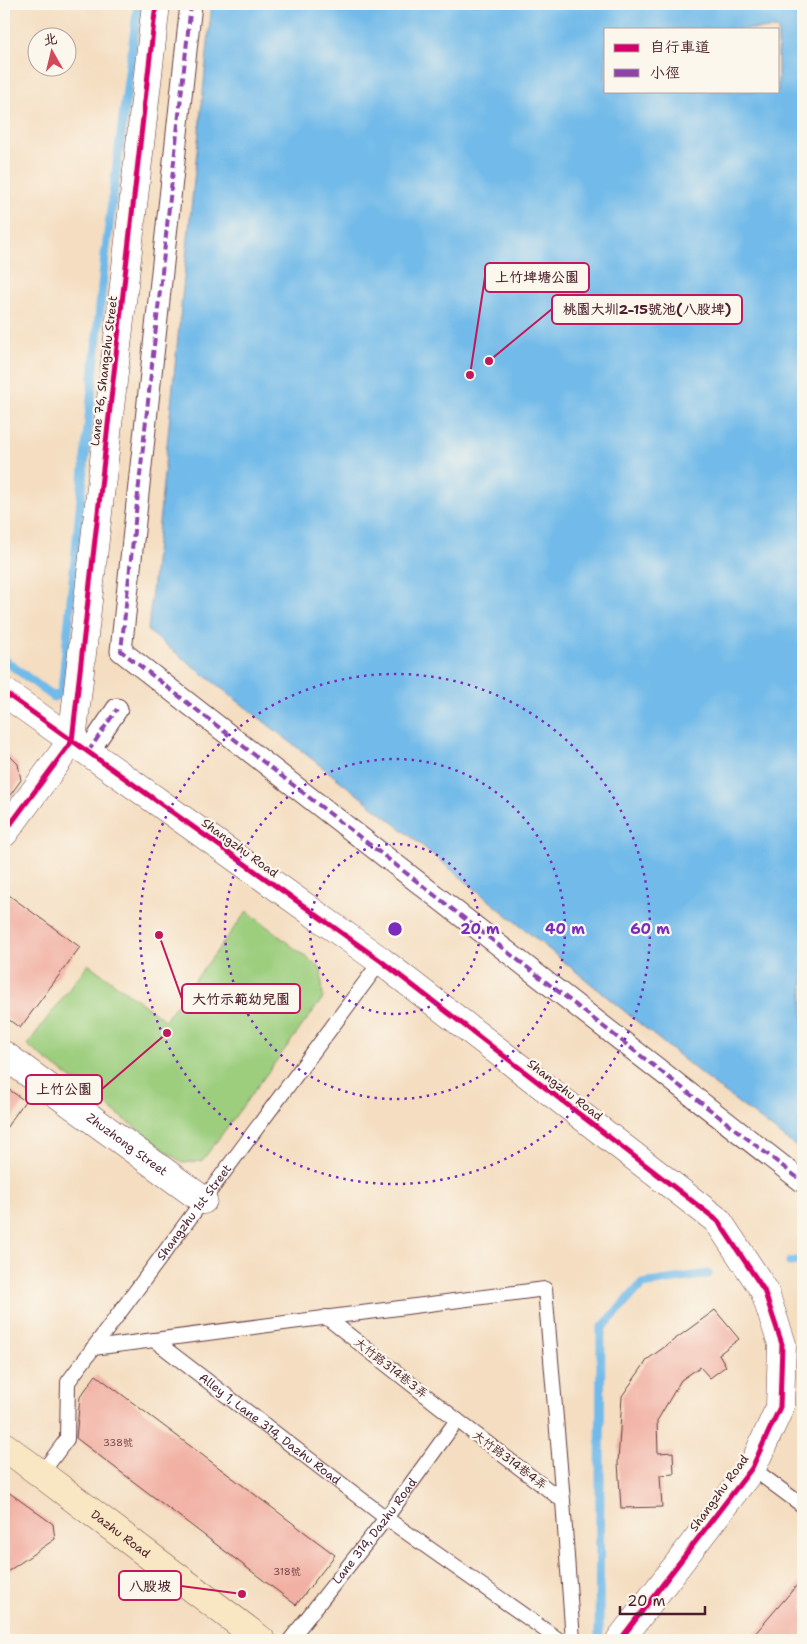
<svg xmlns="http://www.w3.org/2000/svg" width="807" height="1644" font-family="'Shantell Sans','LXGW WenKai TC',sans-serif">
<rect width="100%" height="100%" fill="#fbf7ec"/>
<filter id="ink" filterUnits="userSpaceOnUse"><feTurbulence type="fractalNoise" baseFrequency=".02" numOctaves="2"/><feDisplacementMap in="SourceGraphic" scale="10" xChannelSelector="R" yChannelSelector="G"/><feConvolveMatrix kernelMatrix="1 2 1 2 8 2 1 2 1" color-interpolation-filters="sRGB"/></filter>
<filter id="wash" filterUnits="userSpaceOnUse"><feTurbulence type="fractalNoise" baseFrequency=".0096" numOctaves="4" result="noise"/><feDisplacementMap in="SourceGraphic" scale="20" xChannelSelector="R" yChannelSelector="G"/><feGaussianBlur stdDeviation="1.12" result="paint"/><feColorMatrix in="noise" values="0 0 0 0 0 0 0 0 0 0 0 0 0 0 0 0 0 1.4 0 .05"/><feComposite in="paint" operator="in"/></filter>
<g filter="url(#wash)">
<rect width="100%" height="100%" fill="#f4ddc0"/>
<!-- green -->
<path fill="#9cce7e" stroke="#737654" d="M 247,911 L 321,969 L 323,998 L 202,1161 L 182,1163 L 27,1045 L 88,964 L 165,1020 Z"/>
<!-- water -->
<path fill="#71bae9" stroke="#5e6c8a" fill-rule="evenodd" d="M 212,4 L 803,4 L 803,1152 L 716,1086 L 403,830 L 148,631 ZM 606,29 L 778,29 L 778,91 L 606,91 Z"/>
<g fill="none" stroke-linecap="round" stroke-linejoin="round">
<!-- stream -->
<g stroke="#71bae9" stroke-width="9">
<path d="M 4,660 L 54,697 L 62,691 L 105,256 L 138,4"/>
<path d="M 790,1262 L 803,1260"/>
<path d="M 599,1640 L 601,1329 L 642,1284 L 708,1274"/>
</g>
</g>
<g id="blocks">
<!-- building -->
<g fill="#f1b0a3">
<path d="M 4,750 L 18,764 L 21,780 L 4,804 Z"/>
<path d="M 6,893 L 80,947 L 20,1028 L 4,1016 L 4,896 Z"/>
<path d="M 4,1086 L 25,1101 L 4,1131 Z"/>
<path d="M 715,1310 L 739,1339 L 719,1354 L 726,1366 L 710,1378 L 700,1367 L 681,1380 L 657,1421 L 658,1453 L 673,1452 L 674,1474 L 660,1475 L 662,1507 L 621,1508 L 618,1463 L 622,1396 L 648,1359 Z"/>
<path d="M 96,1375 L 335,1555 L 296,1605 L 76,1438 L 80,1397 Z"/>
<path d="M 4,1489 L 53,1524 L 55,1539 L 4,1574 Z"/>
<path d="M 803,1578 L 803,1640 L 757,1640 L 753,1636 Z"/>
</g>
</g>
</g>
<g filter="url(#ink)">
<use href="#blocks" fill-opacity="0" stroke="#643c41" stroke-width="1"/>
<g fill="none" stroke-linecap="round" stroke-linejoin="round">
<defs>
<g id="service">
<path d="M 326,1317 L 457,1420 L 563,1501"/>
<path id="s1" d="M 154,1340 L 386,1518 L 559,1640"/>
<path d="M 93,1348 L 545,1289 L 563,1501 L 573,1640"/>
<path d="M 752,1468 L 803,1506"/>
<path id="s2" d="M 41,1474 L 67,1439 L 68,1382 L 381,961"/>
<path id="s3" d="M 290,1640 L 386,1518 L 457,1420"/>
</g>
<g id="pedestrian">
<path d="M 191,4 L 121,651 L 803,1182"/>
<path d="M 88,752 L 117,709"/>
</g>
<g id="minor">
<path d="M 4,692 L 381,961 L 718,1221 L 764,1290 L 782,1344 L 780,1407 L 752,1468 L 620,1640"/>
<path d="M 4,833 L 72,741 L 156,4"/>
<path id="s4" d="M 4,1055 L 203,1200"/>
</g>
<g id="secondary">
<path id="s5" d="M 4,1446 L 261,1640"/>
</g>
</defs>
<!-- service casing -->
<use href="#service" stroke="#643c41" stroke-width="16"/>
<!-- pedestrian casing -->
<use href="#pedestrian" stroke="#643c41" stroke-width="23"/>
<!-- minor casing -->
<use href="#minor" stroke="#643c41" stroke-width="29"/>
<!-- secondary casing -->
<use href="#secondary" stroke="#643c41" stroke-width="29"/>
<!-- service -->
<use href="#service" stroke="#fff" stroke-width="14"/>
<!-- pedestrian -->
<use href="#pedestrian" stroke="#fff" stroke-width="21"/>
<!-- minor -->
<use href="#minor" stroke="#fff" stroke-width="28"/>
<!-- secondary -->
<use href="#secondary" stroke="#f9e7c3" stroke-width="28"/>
<!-- quiet -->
<g stroke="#8e44ad" stroke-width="4" stroke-dasharray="8 4" stroke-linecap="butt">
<path d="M 191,4 L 121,651 L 803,1182"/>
<path d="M 88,752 L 117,709"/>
</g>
<defs>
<g id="cycleway">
<path d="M 4,692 L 381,961 L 718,1221 L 764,1290 L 782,1344 L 780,1407 L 752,1468 L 620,1640"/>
<path d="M 4,833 L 72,741 L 156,4"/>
</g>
</defs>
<!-- cycleway casing -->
<use href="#cycleway" stroke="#fbf7ec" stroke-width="8"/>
<!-- cycleway -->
<use href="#cycleway" stroke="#d6006c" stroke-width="5"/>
</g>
</g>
<!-- distance rings -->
<g fill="none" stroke="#7b2cbf" stroke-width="2.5" stroke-dasharray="2.5 5">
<circle cx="395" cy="929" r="85"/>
<circle cx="395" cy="929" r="170"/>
<circle cx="395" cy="929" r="255"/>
</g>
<g text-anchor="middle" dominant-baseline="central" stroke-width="4.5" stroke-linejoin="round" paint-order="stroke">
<!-- number labels -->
<g font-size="10" fill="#744349">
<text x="118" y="1442">338號</text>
<text x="287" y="1571">318號</text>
</g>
<!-- street labels -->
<g font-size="12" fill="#4a1f2b" stroke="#fbf7ec">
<text transform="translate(104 371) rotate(-83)">Lane 76, Shangzhu Street</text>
<text transform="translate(240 848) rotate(36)">Shangzhu Road</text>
<text transform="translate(565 1090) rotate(38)">Shangzhu Road</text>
<text stroke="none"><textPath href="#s4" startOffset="152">Zhuzhong Street</textPath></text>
<text stroke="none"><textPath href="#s2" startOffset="312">Shangzhu 1st Street</textPath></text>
<text transform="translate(391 1368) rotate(38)">大竹路314巷3弄</text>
<text stroke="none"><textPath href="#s1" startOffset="146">Alley 1, Lane 314, Dazhu Road</textPath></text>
<text transform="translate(510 1460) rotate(37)">大竹路314巷4弄</text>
<text transform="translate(719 1493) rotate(-54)">Shangzhu Road</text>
<text stroke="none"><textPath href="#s3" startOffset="138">Lane 314, Dazhu Road</textPath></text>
<text stroke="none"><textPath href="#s5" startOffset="146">Dazhu Road</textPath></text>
</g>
</g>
<circle cx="395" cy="929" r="8" fill="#7b2cbf" stroke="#fbf7ec" stroke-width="2.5"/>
<g font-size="15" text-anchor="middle" font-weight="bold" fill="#7b2cbf" stroke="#fbf7ec" stroke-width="4.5" stroke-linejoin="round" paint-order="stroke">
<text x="480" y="934">20 m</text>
<text x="565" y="934">40 m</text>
<text x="650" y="934">60 m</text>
</g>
<!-- callouts -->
<path fill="none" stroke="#c2185b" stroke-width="2" d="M470 375L485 277M489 361L552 309M159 935L182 999M167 1033L102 1089M242 1594L181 1586"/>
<g fill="#c2185b" stroke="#fbf7ec" stroke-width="2">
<circle cx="470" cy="375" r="5"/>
<circle cx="489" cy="361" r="5"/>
<circle cx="159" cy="935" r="5"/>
<circle cx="167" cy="1033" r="5"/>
<circle cx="242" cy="1594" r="5"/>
</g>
<g fill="#fbf7ec" stroke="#c2185b" stroke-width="2">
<rect x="485" y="263" width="104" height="29" rx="5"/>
<rect x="552" y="295" width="190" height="29" rx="5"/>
<rect x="182" y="984" width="118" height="29" rx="5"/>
<rect x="26" y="1075" width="76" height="29" rx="5"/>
<rect x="119" y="1571" width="62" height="29" rx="5"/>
</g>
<g font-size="14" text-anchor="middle" font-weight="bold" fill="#4a1f2b">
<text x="537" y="282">上竹埤塘公園</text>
<text x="647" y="314">桃園大圳2-15號池(八股埤)</text>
<text x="241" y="1004">大竹示範幼兒園</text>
<text x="64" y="1094">上竹公園</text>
<text x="150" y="1591">八股坡</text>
</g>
<!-- margin -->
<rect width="807" height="1644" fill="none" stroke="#fbf7ec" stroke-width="20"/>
<!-- legend -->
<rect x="604" y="28" width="175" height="65" fill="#fbf7ec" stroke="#b4a19f"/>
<rect x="614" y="44" width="25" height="8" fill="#d6006c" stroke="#b4a19f"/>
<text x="650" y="52" font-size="15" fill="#4a1f2b">自行車道</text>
<rect x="614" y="69" width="25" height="8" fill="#8e44ad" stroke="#b4a19f"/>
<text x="650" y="78" font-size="15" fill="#4a1f2b">小徑</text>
<!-- north arrow -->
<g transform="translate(52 52) rotate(352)"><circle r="24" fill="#fbf7ec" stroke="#b4a19f"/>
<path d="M0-4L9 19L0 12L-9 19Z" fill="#d1495b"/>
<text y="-8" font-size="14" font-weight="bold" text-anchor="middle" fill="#4a1f2b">北</text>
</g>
<!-- scale -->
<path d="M620 1606v8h85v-8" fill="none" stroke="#4a1f2b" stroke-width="2.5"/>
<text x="627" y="1606" font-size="15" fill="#4a1f2b" stroke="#fbf7ec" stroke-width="4" paint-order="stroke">20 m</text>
</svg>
